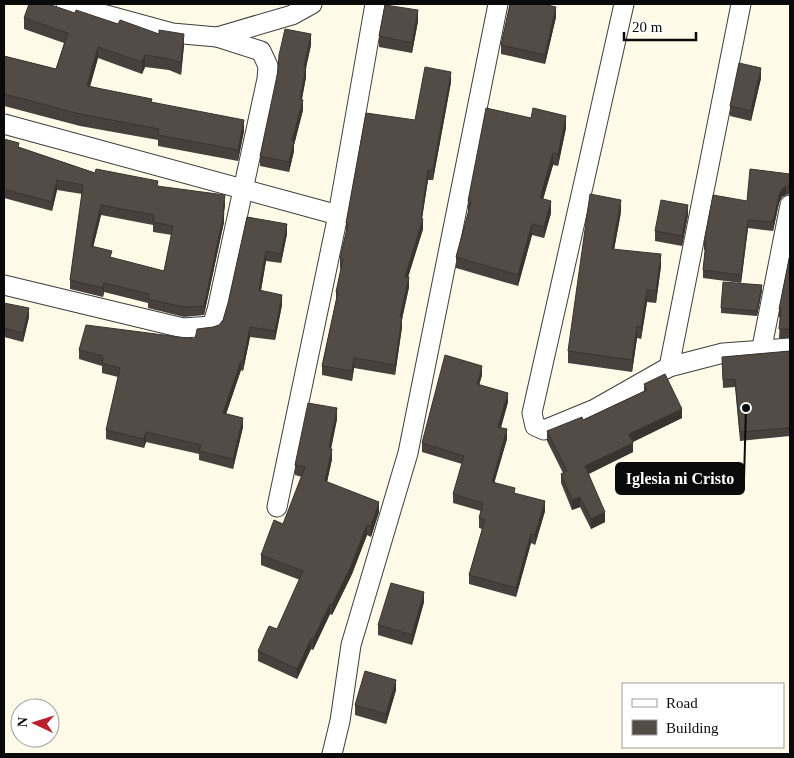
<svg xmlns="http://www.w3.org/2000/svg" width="794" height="758" font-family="Georgia,serif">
<rect width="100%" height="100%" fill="#fffae7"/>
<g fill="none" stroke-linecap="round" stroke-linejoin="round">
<defs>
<g id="minor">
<path d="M 66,4 L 172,33 L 217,37 L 292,15 L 312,4"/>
<path d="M 624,4 L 532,413 L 535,426 L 544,430 L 595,409 L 669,367 L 723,353 L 790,348"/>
<path d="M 4,124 L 338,215"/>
<path d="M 4,285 L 183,328 L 212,326 L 217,310 L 267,79 L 268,66 L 261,51 L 217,37"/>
<path d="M 763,351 L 763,342 L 790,205"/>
<path d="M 669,367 L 741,4"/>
<path d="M 277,507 L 338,215 L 375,4"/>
<path d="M 332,754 L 340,721 L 351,645 L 408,453 L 498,4"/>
</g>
</defs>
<!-- minor casing -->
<use href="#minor" stroke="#3d3d3d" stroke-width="21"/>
<!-- minor -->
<use href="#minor" stroke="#fff" stroke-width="19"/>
</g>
<!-- wall -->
<g fill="#47403c" fill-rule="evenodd">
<path d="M 510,4 L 549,4 L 549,6 L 556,17 L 545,64 L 501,54 L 501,45 Z"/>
<path d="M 75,13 L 118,24 L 184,45 L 181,75 L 169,70 L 145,67 L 142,74 L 98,58 L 90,86 L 152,102 L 244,131 L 238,161 L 158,146 L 158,140 L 80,126 L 4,106 L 4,56 L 56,69 L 64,43 L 24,29 L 24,18 Z"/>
<path d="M 418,21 L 412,53 L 379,47 L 379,36 Z"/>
<path d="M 311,45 L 306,67 L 306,77 L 302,99 L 303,110 L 294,145 L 294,151 L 289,172 L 260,166 L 260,156 Z"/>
<path d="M 761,78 L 751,121 L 730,116 L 730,106 Z"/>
<path d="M 451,82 L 433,180 L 428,180 L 422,219 L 423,229 L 408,277 L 409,287 L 402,319 L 402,327 L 395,375 L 354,368 L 352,381 L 322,375 L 322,366 L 336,300 L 336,292 L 341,269 L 340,268 L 340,258 L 346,233 L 346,223 L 415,120 Z"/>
<path d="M 531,118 L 566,128 L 558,166 L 553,165 L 543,199 L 551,213 L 544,238 L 532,235 L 518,286 L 456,268 L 456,257 L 468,213 L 468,201 Z"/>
<path d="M 4,139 L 19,147 L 95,173 L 158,186 L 225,205 L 224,213 L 224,222 L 204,315 L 184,317 L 148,308 L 148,303 L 104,292 L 103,297 L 70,289 L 70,280 L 82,194 L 57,190 L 52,211 L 4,198 ZM 101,215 L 153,225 L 153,232 L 172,235 L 164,271 L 112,258 L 93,247 Z"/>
<path d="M 790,174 L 790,194 L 786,195 L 782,197 L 779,203 L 773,231 L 748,228 L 741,283 L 703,278 L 703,270 L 705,250 L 704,250 L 704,242 L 747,201 Z"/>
<path d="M 621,212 L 614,249 L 661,266 L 656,303 L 647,302 L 641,339 L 637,338 L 632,372 L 568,363 L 568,351 Z"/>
<path d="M 688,215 L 682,246 L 655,241 L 655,231 Z"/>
<path d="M 247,217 L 287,234 L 281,263 L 266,261 L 261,291 L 282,305 L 275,340 L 250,337 L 243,371 L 241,370 L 226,414 L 243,427 L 233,469 L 199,460 L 199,454 L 146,442 L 144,448 L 106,439 L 106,430 L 118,377 L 102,373 L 102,366 L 79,359 L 79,350 L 195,339 L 213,327 L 219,325 L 223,320 L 228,303 Z"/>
<path d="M 790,254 L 790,338 L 779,338 L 780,318 L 779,317 L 779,309 Z"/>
<path d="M 762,290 L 757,316 L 721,313 L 721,308 Z"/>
<path d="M 4,303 L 29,317 L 23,342 L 4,337 Z"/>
<path d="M 790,351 L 790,436 L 740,441 L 735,387 L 723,388 L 722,357 Z"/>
<path d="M 482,375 L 479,385 L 508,402 L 501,428 L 507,439 L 494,482 L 515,493 L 545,511 L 535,545 L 531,543 L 516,597 L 469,584 L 469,575 L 482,529 L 479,528 L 479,518 L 481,511 L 453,503 L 453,494 L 462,464 L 422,452 L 422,443 Z"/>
<path d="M 644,384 L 682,418 L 632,442 L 633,452 L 589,474 L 605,522 L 591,529 L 580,507 L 572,510 L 561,483 L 561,474 L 563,473 L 547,441 L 547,431 L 583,420 L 644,391 Z"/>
<path d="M 337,419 L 331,449 L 332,459 L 327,482 L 379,512 L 371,537 L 367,535 L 352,574 L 332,615 L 330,614 L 313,650 L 311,649 L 297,679 L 258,661 L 258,651 L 277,629 L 300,580 L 261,565 L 261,555 L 283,524 L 302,477 L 295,475 L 295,465 Z"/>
<path d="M 424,602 L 412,645 L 378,635 L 378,625 Z"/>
<path d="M 396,690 L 386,724 L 355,715 L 355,705 Z"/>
</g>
<!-- shaded-wall -->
<g fill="#3a3431">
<path d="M 556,7 L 556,17 L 545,64 L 545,55 Z"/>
<path d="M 418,10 L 418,21 L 412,53 L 412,43 Z"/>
<path d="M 184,34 L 184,45 L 181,75 L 181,63 Z"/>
<path d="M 311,34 L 311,45 L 304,77 L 304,67 Z"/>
<path d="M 98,47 L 98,58 L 87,97 L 87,86 Z"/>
<path d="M 145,55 L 145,67 L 142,74 L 142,62 Z"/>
<path d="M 306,67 L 306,77 L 300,109 L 300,99 Z"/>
<path d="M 761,68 L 761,78 L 751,121 L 751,111 Z"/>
<path d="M 451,72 L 451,82 L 433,180 L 433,170 Z"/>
<path d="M 303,100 L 303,110 L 294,145 L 294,151 L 289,172 L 289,162 L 292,141 Z"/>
<path d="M 566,116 L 566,128 L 558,166 L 558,154 Z"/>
<path d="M 244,120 L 244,131 L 238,161 L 238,150 Z"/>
<path d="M 553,153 L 553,165 L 540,210 L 540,198 Z"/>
<path d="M 428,170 L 428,180 L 421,224 L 423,219 L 423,229 L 405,287 L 405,277 L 421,218 Z"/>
<path d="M 57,180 L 57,190 L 52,211 L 52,202 Z"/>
<path d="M 786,186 L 786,195 L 782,197 L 779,203 L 773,231 L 773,222 L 779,195 L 782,189 Z"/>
<path d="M 225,195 L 225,205 L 223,218 L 224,213 L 224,222 L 204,315 L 204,306 L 223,212 Z"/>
<path d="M 621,200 L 621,212 L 612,261 L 612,249 Z"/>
<path d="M 551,201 L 551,213 L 544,238 L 544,227 Z"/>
<path d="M 101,205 L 101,215 L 91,256 L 91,246 Z"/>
<path d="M 688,205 L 688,215 L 682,246 L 682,236 Z"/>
<path d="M 748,220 L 748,228 L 741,283 L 741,275 Z"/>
<path d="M 287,224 L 287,234 L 281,263 L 281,254 Z"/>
<path d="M 532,224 L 532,235 L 518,286 L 518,275 Z"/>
<path d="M 266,251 L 266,261 L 259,300 L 259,290 Z"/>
<path d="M 661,254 L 661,266 L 656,303 L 656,291 Z"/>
<path d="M 409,277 L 409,287 L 402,319 L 402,327 L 395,375 L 395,365 L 400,317 Z"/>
<path d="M 104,283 L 104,292 L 103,297 L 103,288 Z"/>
<path d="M 762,285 L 762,290 L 757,316 L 757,311 Z"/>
<path d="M 647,290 L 647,302 L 641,339 L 641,327 Z"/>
<path d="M 282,295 L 282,305 L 275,340 L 275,331 Z"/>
<path d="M 29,308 L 29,317 L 23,342 L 23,333 Z"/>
<path d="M 637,326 L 637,338 L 632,372 L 632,360 Z"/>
<path d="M 250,327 L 250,337 L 243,371 L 243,361 Z"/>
<path d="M 354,358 L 354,368 L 352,381 L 352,371 Z"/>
<path d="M 241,361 L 241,370 L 223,423 L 223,413 Z"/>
<path d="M 482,366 L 482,375 L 477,393 L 477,384 Z"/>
<path d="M 508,393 L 508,402 L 498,436 L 498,427 Z"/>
<path d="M 337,408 L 337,419 L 329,458 L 329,448 Z"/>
<path d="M 682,409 L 682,418 L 629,444 L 629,434 Z"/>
<path d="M 243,418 L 243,427 L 233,469 L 233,459 Z"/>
<path d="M 507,429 L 507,439 L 492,491 L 492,482 Z"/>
<path d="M 146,432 L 146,442 L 144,448 L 144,439 Z"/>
<path d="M 633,443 L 633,452 L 585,475 L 585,466 Z"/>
<path d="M 332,449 L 332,459 L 325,491 L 325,481 Z"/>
<path d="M 580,497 L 580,507 L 572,510 L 572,500 Z"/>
<path d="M 545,501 L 545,511 L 535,545 L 535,535 Z"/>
<path d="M 379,502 L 379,512 L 371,537 L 371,526 Z"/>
<path d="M 605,512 L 605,522 L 591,529 L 591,519 Z"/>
<path d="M 367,525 L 367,535 L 352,574 L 332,615 L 332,605 Z"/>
<path d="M 531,534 L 531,543 L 516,597 L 516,588 Z"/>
<path d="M 424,592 L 424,602 L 412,645 L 412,635 Z"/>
<path d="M 330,604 L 330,614 L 313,650 L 313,640 Z"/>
<path d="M 311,639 L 311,649 L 297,679 L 297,669 Z"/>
<path d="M 396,680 L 396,690 L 386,724 L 386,714 Z"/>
</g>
<!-- building -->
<g fill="#534b46" stroke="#3a3431" fill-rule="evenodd">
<path d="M 29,4 L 48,4 L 75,13 L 76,10 L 118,24 L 120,20 L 159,34 L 159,30 L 184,34 L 181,63 L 169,59 L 145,55 L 142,62 L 98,47 L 87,86 L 152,99 L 151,102 L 244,120 L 238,150 L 158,135 L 159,129 L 80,114 L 4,94 L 4,56 L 56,69 L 68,33 L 24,18 Z"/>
<path d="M 510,4 L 547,4 L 547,5 L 556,7 L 545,55 L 501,45 Z"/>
<path d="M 385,5 L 418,10 L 412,43 L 379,36 Z"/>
<path d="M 285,29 L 311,34 L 304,67 L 306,67 L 300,99 L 303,100 L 292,141 L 294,141 L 289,162 L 260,156 L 278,71 L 279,55 Z"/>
<path d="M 739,63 L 761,68 L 751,111 L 730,106 Z"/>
<path d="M 425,67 L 451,72 L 433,170 L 428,170 L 421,218 L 423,219 L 405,277 L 409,277 L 400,317 L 402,317 L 395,365 L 354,358 L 352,371 L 322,366 L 338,292 L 336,292 L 343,259 L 340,258 L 348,224 L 346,223 L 366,113 L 415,120 Z"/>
<path d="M 486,108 L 531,118 L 533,108 L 566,116 L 558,154 L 553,153 L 540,198 L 551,201 L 544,227 L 532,224 L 518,275 L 456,257 L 471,202 L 468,201 Z"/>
<path d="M 4,139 L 19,143 L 18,147 L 95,173 L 96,169 L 158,181 L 157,186 L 225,195 L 223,212 L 224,213 L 204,306 L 184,307 L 148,299 L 149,294 L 104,283 L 103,288 L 70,280 L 83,185 L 57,180 L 52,202 L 4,189 ZM 101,205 L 154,215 L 153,222 L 173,226 L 164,271 L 110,257 L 112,251 L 91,246 Z"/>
<path d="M 750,169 L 790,174 L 790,186 L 786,186 L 782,189 L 779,195 L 773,222 L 748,220 L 741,275 L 703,270 L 706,242 L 704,242 L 713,195 L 747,201 Z"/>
<path d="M 590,194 L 621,200 L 612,249 L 661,254 L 656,291 L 647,290 L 641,327 L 637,326 L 632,360 L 568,351 Z"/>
<path d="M 661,200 L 688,205 L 682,236 L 655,231 Z"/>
<path d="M 247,217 L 287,224 L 281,254 L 266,251 L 259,290 L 282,295 L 275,331 L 250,327 L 243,361 L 241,361 L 223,413 L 243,418 L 233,459 L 199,451 L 201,445 L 146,432 L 144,439 L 106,430 L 120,368 L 102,363 L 103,356 L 79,350 L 86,325 L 195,339 L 197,329 L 213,327 L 219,325 L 223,320 L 228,303 Z"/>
<path d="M 790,254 L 790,329 L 779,329 L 781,309 L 779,309 Z"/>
<path d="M 723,282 L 762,285 L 757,311 L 721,308 Z"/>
<path d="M 4,303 L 29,308 L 23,333 L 4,328 Z"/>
<path d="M 790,351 L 790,428 L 740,432 L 735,379 L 723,380 L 722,357 Z"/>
<path d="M 445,355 L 482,366 L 477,384 L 508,393 L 498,427 L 507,429 L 492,482 L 515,488 L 514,493 L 545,501 L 535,535 L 531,534 L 516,588 L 469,575 L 485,520 L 479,518 L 483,503 L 453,494 L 464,456 L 422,443 Z"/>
<path d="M 665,374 L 682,409 L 629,434 L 633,443 L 585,466 L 605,512 L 591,519 L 580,497 L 572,500 L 561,474 L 567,471 L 547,431 L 582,417 L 583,420 L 647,390 L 644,384 Z"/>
<path d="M 308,403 L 337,408 L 329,448 L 332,449 L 325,481 L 379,502 L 371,526 L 367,525 L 352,564 L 332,605 L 330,604 L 313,640 L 311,639 L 297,669 L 258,651 L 269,626 L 277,629 L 303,571 L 261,555 L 274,520 L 283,524 L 305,467 L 295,465 Z"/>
<path d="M 391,583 L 424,592 L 412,635 L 378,625 Z"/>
<path d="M 365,671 L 396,680 L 386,714 L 355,705 Z"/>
</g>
<!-- callouts -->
<path fill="none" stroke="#0a0a0a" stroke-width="2" d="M746 408L744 479"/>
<circle fill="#0a0a0a" stroke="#fff" stroke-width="2" cx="746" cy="408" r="5"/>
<rect fill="#0a0a0a" stroke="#0a0a0a" stroke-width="2" x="616" y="463" width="128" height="31" rx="5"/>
<g font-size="16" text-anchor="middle" font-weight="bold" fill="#fff">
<text x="680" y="484">Iglesia ni Cristo</text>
</g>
<!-- border -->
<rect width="794" height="758" fill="none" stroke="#0a0a0a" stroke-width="10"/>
<!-- legend -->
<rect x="622" y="683" width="162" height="65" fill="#ffffff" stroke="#9d9d9d"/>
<rect x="632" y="699" width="25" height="8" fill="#ffffff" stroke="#9d9d9d"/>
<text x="666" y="708" font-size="15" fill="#0a0a0a">Road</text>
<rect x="632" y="720" width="25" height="15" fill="#534b46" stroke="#9d9d9d"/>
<text x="666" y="733" font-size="15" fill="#0a0a0a">Building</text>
<!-- north arrow -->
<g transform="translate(35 723) rotate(274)"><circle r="24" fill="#ffffff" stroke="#9d9d9d"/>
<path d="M0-4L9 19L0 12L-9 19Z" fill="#bb212b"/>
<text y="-8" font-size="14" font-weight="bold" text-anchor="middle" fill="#0a0a0a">N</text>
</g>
<!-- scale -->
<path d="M624 32v8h72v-8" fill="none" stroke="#0a0a0a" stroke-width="2.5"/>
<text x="632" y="32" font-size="15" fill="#0a0a0a" stroke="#ffffff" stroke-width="4" paint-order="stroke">20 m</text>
</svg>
